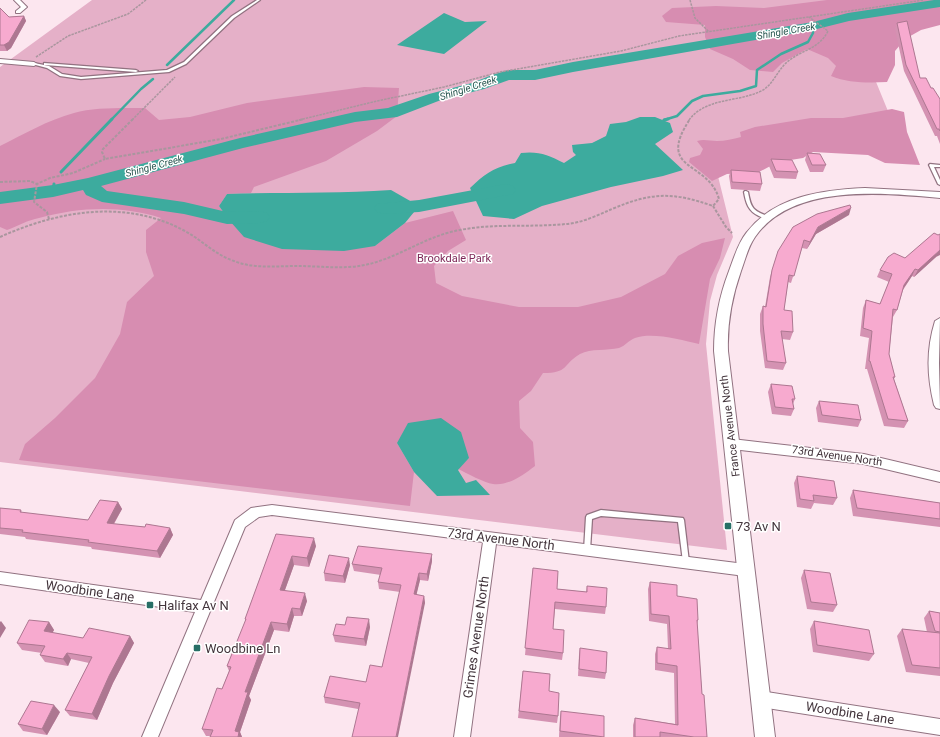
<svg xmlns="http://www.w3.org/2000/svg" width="940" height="737" font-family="Roboto,sans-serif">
<rect width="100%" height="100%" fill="#fce6ef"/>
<!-- green -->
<path fill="#e5b0c8" d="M 92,0 L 940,0 L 854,28 L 901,143 L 770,148 L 715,164 L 733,237 L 717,275 L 710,301 L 706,344 L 727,550 L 0,462 L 0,67 Z"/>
<!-- forest -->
<g fill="#d78db1">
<path d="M 827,0 L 940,0 L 940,25 L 921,30 L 905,39 L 895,51 L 895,65 L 887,82 C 868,83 848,83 831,76 L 836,66 L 828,58 L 807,49 L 782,63 L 773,72 L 750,70 L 733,59 L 710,49 L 705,37 L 705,25 L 666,22 L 662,16 L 672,8 L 716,6 L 764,8 Z"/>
<path d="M 364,87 L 399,88 L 397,116 L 377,131 L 326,161 L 254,187 L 251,193 L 227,194 L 219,206 L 229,220 L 375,246 L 405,223 L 453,211 L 466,240 L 448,251 L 434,266 L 436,283 L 462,296 L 519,307 L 578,307 L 621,297 L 665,274 L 678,256 L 702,243 L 725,238 L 720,258 L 710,279 L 699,344 C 681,340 653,332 635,338 C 629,340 625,346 619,348 C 607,351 591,348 580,354 C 562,365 569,373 543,373 L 531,391 L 519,401 L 520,428 L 533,442 L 535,466 C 523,475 509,486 493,484 C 484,483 467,473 458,469 L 469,458 L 397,443 L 414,472 L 410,506 L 19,460 L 25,444 L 55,418 L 95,378 L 120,334 L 127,302 L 154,276 L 146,252 L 146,230 L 161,218 C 122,205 79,207 39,218 C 28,220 18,226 7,230 L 0,227 L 0,146 C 24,134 48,120 74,113 C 94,107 123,108 145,108 L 159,120 L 190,117 L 247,103 Z"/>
<path d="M 892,109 L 904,112 L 907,132 L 920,165 L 885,163 L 868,155 L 813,152 L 803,158 L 778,162 L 759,172 L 727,174 L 712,181 L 689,162 L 690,158 L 700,155 L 703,149 L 697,141 C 704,139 710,141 717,141 C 725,141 733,139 741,137 L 740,132 L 755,127 L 811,118 L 843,118 Z"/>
</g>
<!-- water -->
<g fill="#3dab9e">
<path d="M 444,13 L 465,22 L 487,21 L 444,54 L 397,45 Z"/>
<path d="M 640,117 L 655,117 L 670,123 L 673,132 L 655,144 L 683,170 L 663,176 L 611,187 L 542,206 L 514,219 L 483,216 L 470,188 C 485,174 494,167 515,163 L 521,153 C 539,151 548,155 564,163 L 576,155 L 573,152 L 572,145 L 592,143 L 606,136 L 610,124 L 626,122 Z"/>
<path d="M 391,190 L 419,206 L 405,223 L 375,246 L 344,251 L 282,249 L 244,237 L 229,220 L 219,206 L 227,194 C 282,192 336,194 391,190 Z"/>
<path d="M 441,418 L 461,432 L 469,458 L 458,470 L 466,483 L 476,480 L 490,495 L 437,496 L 414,472 L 397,443 L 408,423 Z"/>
</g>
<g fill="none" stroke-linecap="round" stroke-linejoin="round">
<!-- stream-far1 -->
<g stroke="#3dab9e" stroke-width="2.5">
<path d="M 167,65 L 234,0"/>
<path d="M 111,120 L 141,89 L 153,79"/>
<path d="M 664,120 L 677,116 L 692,101 L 703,96 L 740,91 L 756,86 L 757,70 L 781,54 L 808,42 L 813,33 L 813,26"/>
</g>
<!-- stream -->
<g stroke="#3dab9e" stroke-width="3">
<path d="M 664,120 L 668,119"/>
<path d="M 61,172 L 112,119"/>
<path d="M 53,191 L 54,184"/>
</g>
<!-- river -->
<g fill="#3dab9e" fill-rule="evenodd">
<path d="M 934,0 L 940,0 L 940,7 L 849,21 L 813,30 L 573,72 L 535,80 L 509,80 L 484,89 L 441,100 L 397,117 L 355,122 L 243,148 L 101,186 L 107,191 L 184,202 L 227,212 L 260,211 L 267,213 L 270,217 L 267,221 L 260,223 L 227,224 L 184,214 L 102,202 L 86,195 L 83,190 L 53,197 L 0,204 L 0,192 L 53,185 L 88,178 L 240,138 L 355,112 L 388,108 L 429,94 L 472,83 L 492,75 L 508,70 L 535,70 L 573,62 L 813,22 L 848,13 Z"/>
<path d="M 506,184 L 513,186 L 516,190 L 513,194 L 419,212 L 384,214 L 377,212 L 374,208 L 377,204 L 419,200 Z"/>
</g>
<defs>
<g id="service">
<path d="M 257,0 L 260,0 L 234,18 L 186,64 L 169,72 L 81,79 L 60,76 L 47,68 L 32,64 L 34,63 L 49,66 L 62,74 L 81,77 L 167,70 L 184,62 L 232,16 Z"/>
<path d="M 44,63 L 136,70 L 138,71 L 136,72 L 45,65 L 44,65 Z"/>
<path d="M 930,164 L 940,165 L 940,167 L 934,167 L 940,180 L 940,185 L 938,184 L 929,165 Z"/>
<path d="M 745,191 L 746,191 L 748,192 C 751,209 753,210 769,217 L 769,219 C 765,219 763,218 759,216 C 748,211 746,203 744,192 Z"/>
<path d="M 601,510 L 683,518 L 684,520 L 689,562 L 688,564 L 686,565 L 684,564 L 683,562 L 678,522 L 601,516 L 592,519 L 590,550 L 589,552 L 587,553 L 585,552 L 584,550 L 586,517 L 587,515 Z"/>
</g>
<g id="minor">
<path d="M 14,0 L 20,0 L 27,7 L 20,13 L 16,13 L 16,11 L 21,7 Z"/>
<path d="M 0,59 L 34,62 L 37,64 L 34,66 L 0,63 Z"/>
<path d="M 940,318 L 939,363 L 940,409 L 936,408 L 934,405 C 927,376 926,350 935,321 Z"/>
<path d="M 732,439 L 864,454 L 940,472 L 940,482 L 864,464 L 732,449 L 728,447 L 726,444 L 728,441 Z"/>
<path d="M 272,505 L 745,564 L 750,566 L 752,570 L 750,574 L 745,576 L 496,544 L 470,737 L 454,737 L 483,542 L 272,515 L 259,517 L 245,527 L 158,737 L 142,737 L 195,612 L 0,584 L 0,572 L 201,600 L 235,520 L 251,508 Z"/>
<path d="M 761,691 L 940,719 L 940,735 L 761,707 L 755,704 L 753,699 L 755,694 Z"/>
</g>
<path id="tertiary" d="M 865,188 L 940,192 L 940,198 C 884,193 792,183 755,237 C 748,247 745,260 741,271 C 732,297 727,323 728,351 L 775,737 L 755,737 L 714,351 C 714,323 719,297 729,271 C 734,258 738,243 747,232 C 775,196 822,190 865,188 Z"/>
</defs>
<!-- service casing -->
<use href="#service" stroke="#917280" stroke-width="2.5"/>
<!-- minor casing -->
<use href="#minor" stroke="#917280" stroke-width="2"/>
<!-- tertiary casing -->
<use href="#tertiary" stroke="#917280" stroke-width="2"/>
<!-- path-far1 -->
<g stroke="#a9969e" stroke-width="1.5" stroke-dasharray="2.5 1" stroke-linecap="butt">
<path d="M 690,0 L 695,18 L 709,32"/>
<path d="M 36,57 L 68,36 L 128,14 L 146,0"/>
<path d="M 132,120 L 175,77"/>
<path d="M 299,120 L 377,101 L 444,87 L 500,72 L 621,51 L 679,36 L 924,0"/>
<path d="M 689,120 C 705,98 737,102 759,92 C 772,87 776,73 785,64 C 799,50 819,50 828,31 L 809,17"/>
</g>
<!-- path -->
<g stroke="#a9969e" stroke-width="2" stroke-dasharray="3 1.5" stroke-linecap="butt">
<path d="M 133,119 L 103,149 L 102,152 L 105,159 L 221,139 L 304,119"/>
<path d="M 0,182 L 30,181 L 37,184"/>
<path d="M 713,206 L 726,227 L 732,233"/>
<path d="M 49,219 L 47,212 L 34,202 L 37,184 L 50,178 L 73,173 L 105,159"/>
<path d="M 0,237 C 58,211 124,199 183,230 C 201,239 215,255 234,261 C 254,269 276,266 297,266 C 314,266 332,268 349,267 C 387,265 413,243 447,233 C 486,222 527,228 566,224 C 582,223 598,215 612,209 C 652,192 673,192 713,206 L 719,199 C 708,160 655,172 690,119"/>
</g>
<!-- service -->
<use href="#service" fill="#fff" fill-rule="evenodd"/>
<!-- minor -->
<use href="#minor" fill="#fff" fill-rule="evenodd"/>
<!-- tertiary -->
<use href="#tertiary" fill="#fff" fill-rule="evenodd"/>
</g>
<!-- wall -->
<g fill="#d492b2">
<path d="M 0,8 L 9,17 L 24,16 L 26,21 L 11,48 L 7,51 L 0,51 Z"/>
<path d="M 897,23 L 920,78 L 940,99 L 940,144 L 937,136 L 935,136 L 904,71 L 895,29 Z"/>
<path d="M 807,153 L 826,165 L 823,172 L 810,172 L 805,160 Z"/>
<path d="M 771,159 L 798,172 L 796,179 L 774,178 L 769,166 Z"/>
<path d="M 731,170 L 762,184 L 760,191 L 746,190 L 731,189 L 729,176 Z"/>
<path d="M 849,215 L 816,234 L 807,249 L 802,248 L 791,283 L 788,282 L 784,310 L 793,332 L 790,340 L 782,339 L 786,363 L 783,370 L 765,368 L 760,331 L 760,314 L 763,306 L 765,307 L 770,277 L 778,251 Z"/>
<path d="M 938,235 L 936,257 L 914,277 L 912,276 L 903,290 L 897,310 L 893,317 L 889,354 L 895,377 L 894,379 L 908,421 L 904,428 L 884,426 L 867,369 L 865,369 L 869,338 L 860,336 L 863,308 L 866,300 L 880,304 L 889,282 L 877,277 L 880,270 L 905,258 Z"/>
<path d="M 771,384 L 795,399 L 793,404 L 794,409 L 791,416 L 772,414 L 768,392 Z"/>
<path d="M 819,401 L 861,420 L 858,427 L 818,422 L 816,408 Z"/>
<path d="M 797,476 L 837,498 L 833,505 L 814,503 L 811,509 L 797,507 L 794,483 Z"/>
<path d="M 853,490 L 940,503 L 940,527 L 853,516 L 850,498 Z"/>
<path d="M 118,502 L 122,509 L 114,524 L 145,527 L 170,528 L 173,535 L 160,558 L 92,549 L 91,547 L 26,539 L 25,537 L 0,534 L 0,508 L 21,510 L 22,513 L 88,520 Z"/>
<path d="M 276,534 L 316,546 L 309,567 L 294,565 L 285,590 L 307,601 L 302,616 L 294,616 L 289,632 L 274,630 L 249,696 L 251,700 L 240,732 L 242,737 L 210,737 L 211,736 L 206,736 L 202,729 L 222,689 L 229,671 L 227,666 L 246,621 L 245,619 Z"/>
<path d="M 432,561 L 428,581 L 420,580 L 416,595 L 424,596 L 425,603 L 358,709 L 325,703 L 324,697 L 366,682 L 382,667 L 400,592 L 379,589 L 378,582 L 381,575 L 354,571 L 352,564 Z"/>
<path d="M 350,565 L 345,583 L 325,581 L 324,573 Z"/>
<path d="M 533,568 L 557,589 L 586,592 L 587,586 L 606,607 L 605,614 L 555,609 L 553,629 L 563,653 L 562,660 L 525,655 Z"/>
<path d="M 804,570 L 837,605 L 833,612 L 807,609 L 801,578 Z"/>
<path d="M 650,582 L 677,596 L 698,620 L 697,624 L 702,694 L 707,737 L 633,737 L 633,725 L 635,718 L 675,724 L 674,673 L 655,670 L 655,654 L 657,647 L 668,649 L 667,624 L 649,621 L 648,589 Z"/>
<path d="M 929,611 L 940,613 L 940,676 L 906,672 L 897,636 L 902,629 L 927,632 L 924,618 Z"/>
<path d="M 814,621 L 874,654 L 869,661 L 813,652 L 810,629 Z"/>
<path d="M 49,622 L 54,630 L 52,633 L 83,638 L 130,636 L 134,643 L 113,683 L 97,720 L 70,716 L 65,710 L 89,663 L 71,659 L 68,666 L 45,662 L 40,655 L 42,653 L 22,650 L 17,643 Z"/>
<path d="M 370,627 L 366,646 L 335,642 L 333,635 Z"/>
<path d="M 580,648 L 606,673 L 605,679 L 578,676 L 579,655 Z"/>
<path d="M 523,671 L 549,691 L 558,716 L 557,723 L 518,718 Z"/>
<path d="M 561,711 L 604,737 L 559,737 L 560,717 Z"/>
<path d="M 60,712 L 47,735 L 23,731 L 18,724 Z"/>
</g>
<!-- shaded-wall -->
<g fill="#ad7791">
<path d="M 24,16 L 26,21 L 11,48 L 7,51 L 4,45 Z"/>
<path d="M 851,208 L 849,215 L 816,234 L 807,249 L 810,242 L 818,227 Z"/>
<path d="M 940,250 L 940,255 L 936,257 L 914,277 L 918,270 Z"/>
<path d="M 915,269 L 912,276 L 901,292 L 904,285 Z"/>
<path d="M 118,502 L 122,509 L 110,530 L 107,523 Z"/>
<path d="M 170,528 L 173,535 L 160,558 L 157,551 Z"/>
<path d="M 314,538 L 316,546 L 309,567 L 307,558 Z"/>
<path d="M 432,554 L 432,561 L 428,581 L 427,574 Z"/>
<path d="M 292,556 L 294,565 L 282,598 L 280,590 Z"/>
<path d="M 349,558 L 350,565 L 345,583 L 343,576 Z"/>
<path d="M 419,573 L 420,580 L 415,601 L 414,594 Z"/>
<path d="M 305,593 L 307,601 L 302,616 L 300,609 Z"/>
<path d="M 424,596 L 425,603 L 398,737 L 396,737 Z"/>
<path d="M 292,608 L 294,616 L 289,632 L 287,624 Z"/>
<path d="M 369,619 L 370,627 L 366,646 L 364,639 Z"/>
<path d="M 1,621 L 6,628 L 0,638 L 0,622 Z"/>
<path d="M 49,622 L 54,630 L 49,639 L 44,631 Z"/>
<path d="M 271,622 L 274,630 L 249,696 L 251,700 L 240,732 L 242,737 L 237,737 L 235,731 L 245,692 Z"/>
<path d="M 130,636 L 134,643 L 113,683 L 97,720 L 92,714 L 109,676 Z"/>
<path d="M 67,653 L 71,659 L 68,666 L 63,659 Z"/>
<path d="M 54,705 L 60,712 L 47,735 L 42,729 Z"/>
</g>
<!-- building -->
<g fill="#f7aacf" stroke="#ad7791">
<path d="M 0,8 L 9,17 L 24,16 L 9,42 L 4,45 L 0,45 Z"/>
<path d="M 907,21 L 920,78 L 926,78 L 931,88 L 933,88 L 940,99 L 940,131 L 939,129 L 937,129 L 906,65 L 897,23 Z"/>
<path d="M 807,153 L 820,154 L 826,165 L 812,165 Z"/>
<path d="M 771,159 L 792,160 L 798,172 L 776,171 Z"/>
<path d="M 731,170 L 760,172 L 762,184 L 748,183 L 732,182 Z"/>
<path d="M 850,205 L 851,208 L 818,227 L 810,242 L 804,240 L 794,276 L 789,275 L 784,310 L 792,311 L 793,332 L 781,331 L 786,363 L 767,361 L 763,324 L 763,306 L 766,307 L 772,270 L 778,251 L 793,227 L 817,214 Z"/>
<path d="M 934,233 L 938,235 L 940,234 L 940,250 L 918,270 L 915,269 L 904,285 L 897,310 L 893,309 L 889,354 L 895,377 L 893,377 L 908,421 L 888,419 L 870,361 L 869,361 L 872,331 L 863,328 L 866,300 L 880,304 L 892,274 L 880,270 L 888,257 L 894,253 L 905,258 Z"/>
<path d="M 771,384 L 792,386 L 795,399 L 792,399 L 794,409 L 775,407 Z"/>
<path d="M 819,401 L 858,405 L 861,420 L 822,415 Z"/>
<path d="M 797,476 L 834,481 L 837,498 L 813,495 L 814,501 L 800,499 Z"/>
<path d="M 853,490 L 940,503 L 940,519 L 857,508 Z"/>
<path d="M 100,500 L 118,502 L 107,523 L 145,527 L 146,524 L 170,528 L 157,551 L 88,542 L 89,540 L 22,532 L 23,530 L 0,528 L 0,508 L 21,510 L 20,512 L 88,520 Z"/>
<path d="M 276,534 L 314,538 L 307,558 L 292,556 L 280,590 L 305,593 L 300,609 L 292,608 L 287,624 L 271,622 L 245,692 L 248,692 L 235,731 L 239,732 L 238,737 L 210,737 L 213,730 L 202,729 L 217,688 L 222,689 L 231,667 L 227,666 L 246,619 L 245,619 Z"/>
<path d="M 358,546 L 432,554 L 427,574 L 419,573 L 414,594 L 424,596 L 396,737 L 352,737 L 360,703 L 324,697 L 330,676 L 366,682 L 370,665 L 382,667 L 401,585 L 378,582 L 382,568 L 352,564 Z"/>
<path d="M 329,555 L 349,558 L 343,576 L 324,573 Z"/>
<path d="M 533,568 L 558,571 L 557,589 L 587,592 L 587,586 L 607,588 L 606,607 L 555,602 L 553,629 L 564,630 L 563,653 L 525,648 Z"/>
<path d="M 804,570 L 830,573 L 837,605 L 811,602 Z"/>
<path d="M 650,582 L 677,585 L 677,596 L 697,599 L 698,620 L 697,620 L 702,694 L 704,695 L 707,737 L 694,737 L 660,732 L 660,737 L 635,737 L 635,718 L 678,725 L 677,666 L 657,663 L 657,647 L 671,649 L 669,616 L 651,614 Z"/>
<path d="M 929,611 L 940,613 L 940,632 L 935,631 Z"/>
<path d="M 347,617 L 369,619 L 364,639 L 333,635 L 336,624 L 345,625 Z"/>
<path d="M 29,620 L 49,622 L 44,631 L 83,638 L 89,628 L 130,636 L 109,676 L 92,714 L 65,710 L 92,657 L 67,653 L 63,659 L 40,655 L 45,646 L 17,643 Z"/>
<path d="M 814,621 L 869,630 L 874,654 L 817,645 Z"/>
<path d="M 902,629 L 940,633 L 940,668 L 912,665 Z"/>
<path d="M 580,648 L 607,652 L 606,673 L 579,669 Z"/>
<path d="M 523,671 L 550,674 L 549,691 L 559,693 L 558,716 L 519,711 Z"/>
<path d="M 31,701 L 54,705 L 42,729 L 18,724 Z"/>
<path d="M 561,711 L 604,716 L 604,737 L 560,731 Z"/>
</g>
<!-- markers -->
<g fill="#276f66" stroke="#fff" stroke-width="1.5">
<rect x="724" y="522" width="8" height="8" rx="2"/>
<rect x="146" y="601" width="8" height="8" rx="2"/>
<rect x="193" y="644" width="8" height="8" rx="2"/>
</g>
<g text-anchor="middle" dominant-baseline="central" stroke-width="3" stroke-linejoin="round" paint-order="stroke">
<!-- far-water labels -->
<g font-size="10" font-style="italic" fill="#285750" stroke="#fff">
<text transform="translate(786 31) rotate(-10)">Shingle Creek</text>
<text transform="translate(468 88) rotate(-18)">Shingle Creek</text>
<text transform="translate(154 166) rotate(-15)">Shingle Creek</text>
</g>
<!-- park labels -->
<g font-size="11" fill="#7f2859" stroke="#fff">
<text x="454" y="258">Brookdale Park</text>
</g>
<!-- street labels -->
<g font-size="11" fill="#43353c" stroke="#fff">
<text transform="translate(730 426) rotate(-97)">France Avenue North</text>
<text transform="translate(837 456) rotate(8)">73rd Avenue North</text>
</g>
<!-- near-poi labels -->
<g font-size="13" fill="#43353c" stroke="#fff" text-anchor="start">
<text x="736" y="526">73 Av N</text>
<text x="158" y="605">Halifax Av N</text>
<text x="205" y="648">Woodbine Ln</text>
</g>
<!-- near-street labels -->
<g font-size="13" fill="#43353c" stroke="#fff">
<text transform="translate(501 539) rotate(7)">73rd Avenue North</text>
<text transform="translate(90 591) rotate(8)">Woodbine Lane</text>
<text transform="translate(476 637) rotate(-82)">Grimes Avenue North</text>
<text transform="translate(850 713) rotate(9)">Woodbine Lane</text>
</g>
</g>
</svg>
